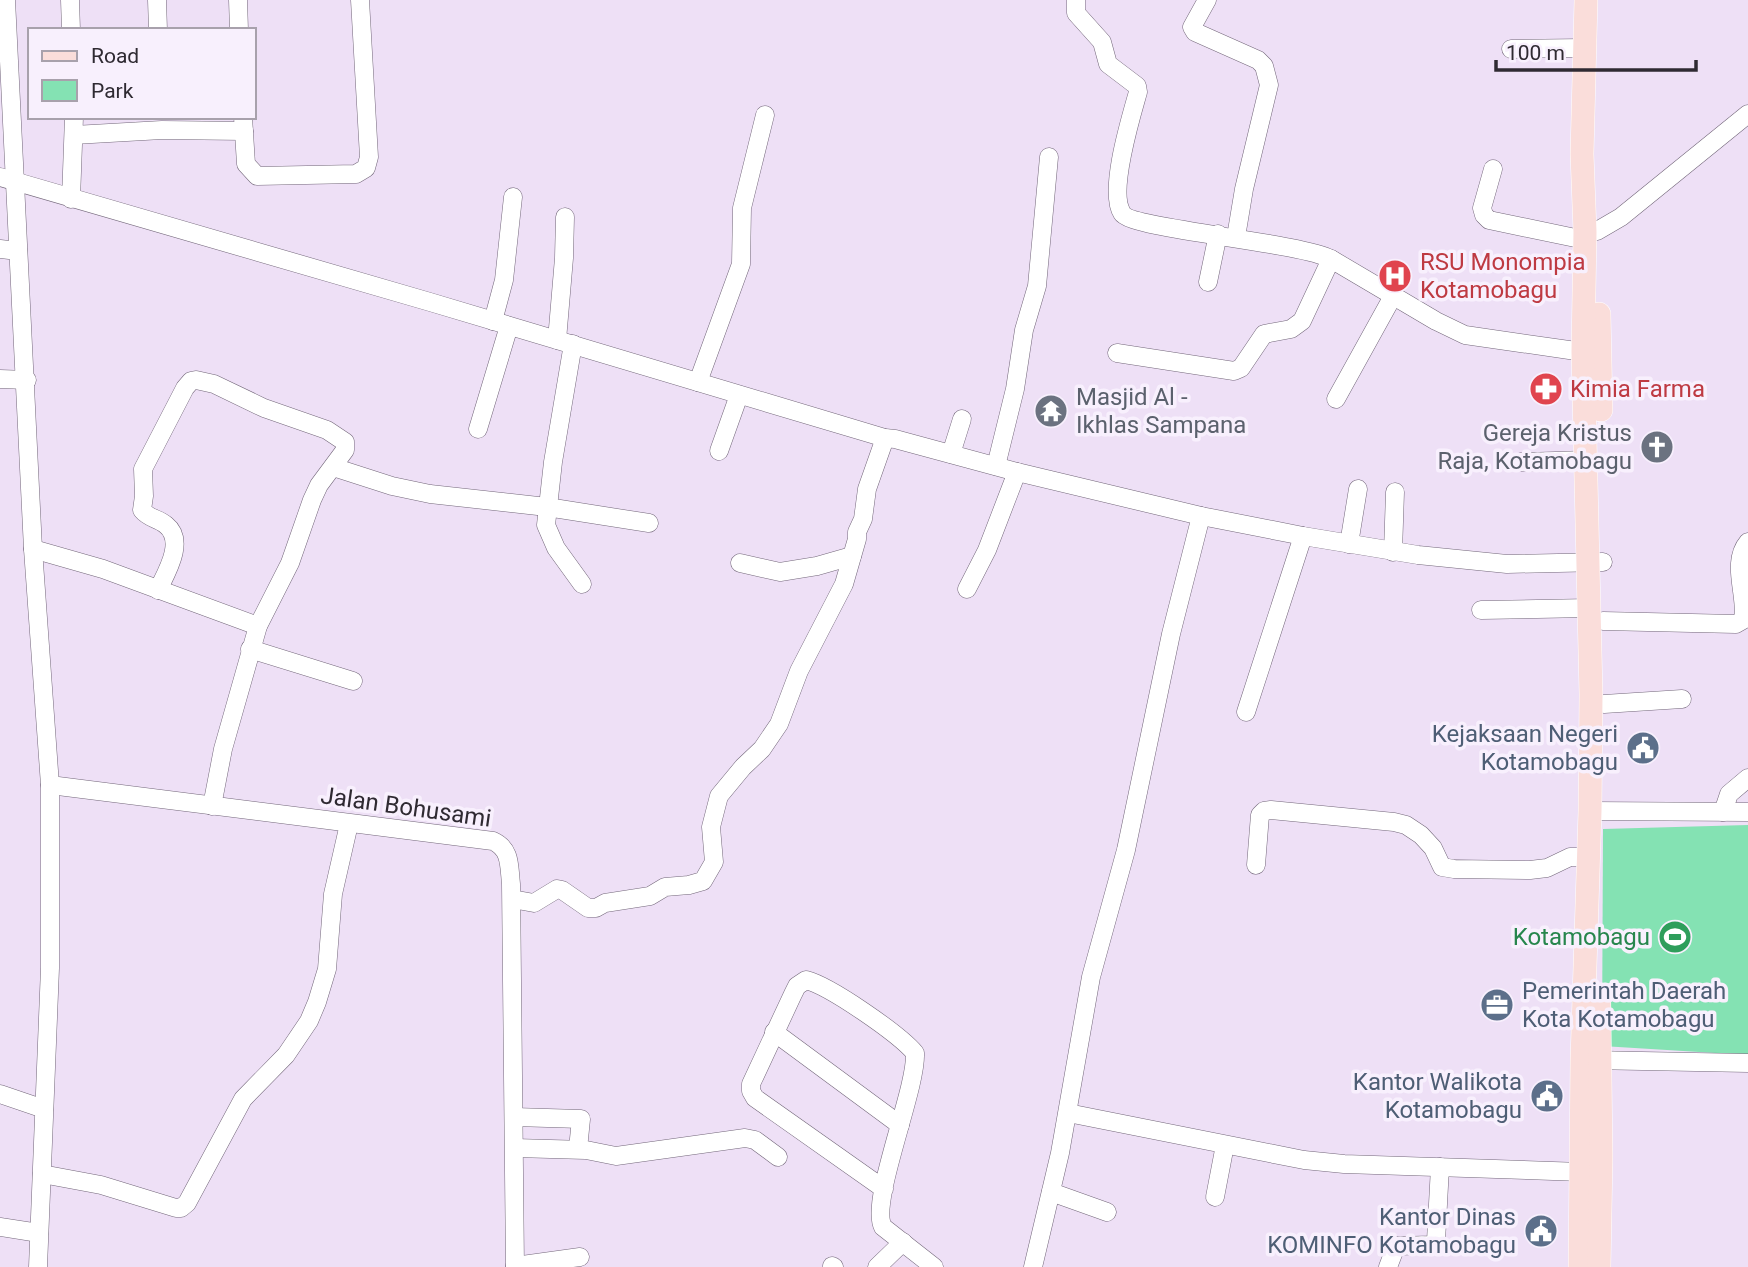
<svg xmlns="http://www.w3.org/2000/svg" width="1748" height="1267" font-family="Roboto,sans-serif">
<rect width="100%" height="100%" fill="#eee0f6"/>
<!-- green -->
<path fill="#84e2b3" d="M 1748,825 L 1748,1055 L 1602,1046 L 1603,829 Z"/>
<g fill="none" stroke-linecap="round" stroke-linejoin="round">
<defs>
<g id="minor">
<path d="M 6,0 L 33,549 L 50,785 L 50,968 L 38,1267"/>
<path d="M 70,0 L 71,30"/>
<path d="M 157,0 L 158,30"/>
<path d="M 238,0 L 239,30"/>
<path d="M 1076,0 L 1076,13 L 1102,42 L 1108,64 L 1137,86 L 1138,92 C 1131,117 1108,191 1122,213 C 1131,229 1298,242 1331,259 L 1436,321 L 1465,335 L 1583,352"/>
<path d="M 1207,0 L 1192,27 L 1195,32 L 1258,60 L 1264,66 L 1269,85 L 1244,189 L 1236,237"/>
<path d="M 1511,49 L 1583,48"/>
<path d="M 243,117 L 246,164 L 257,176 L 356,174 L 366,168 L 369,157 L 360,0"/>
<path d="M 74,135 L 162,130 L 244,131"/>
<path d="M 1493,169 L 1482,208 L 1484,215 L 1489,220 L 1585,240"/>
<path d="M 0,177 L 430,302 L 885,438 L 895,439 L 1017,472 L 1201,516 L 1303,536 L 1418,555 L 1507,564 L 1603,562"/>
<path d="M 71,199 L 74,117"/>
<path d="M 1585,232 L 1597,231 L 1621,217 L 1748,114"/>
<path d="M 0,249 L 18,251"/>
<path d="M 1208,282 L 1218,234"/>
<path d="M 493,321 L 504,280 L 513,197"/>
<path d="M 557,340 L 564,258 L 565,217"/>
<path d="M 573,344 L 553,462 L 546,525 L 556,548 L 582,584"/>
<path d="M 1117,353 L 1234,371 L 1241,368 L 1264,334 L 1291,329 L 1302,321 L 1331,259"/>
<path d="M 0,379 L 27,380"/>
<path d="M 698,382 L 741,264 L 742,208 L 765,115"/>
<path d="M 1336,399 L 1393,296"/>
<path d="M 478,429 L 509,326"/>
<path d="M 719,451 L 739,395"/>
<path d="M 951,454 L 962,419"/>
<path d="M 1521,462 L 1586,460"/>
<path d="M 996,466 L 1015,389 L 1024,330 L 1037,286 L 1049,157"/>
<path d="M 333,467 L 392,486 L 430,494 L 547,507 L 649,523"/>
<path d="M 1349,544 L 1358,489"/>
<path d="M 33,549 L 103,569 L 258,626"/>
<path d="M 1393,552 L 1395,492"/>
<path d="M 740,563 L 780,572 L 817,566 L 852,556"/>
<path d="M 967,589 L 987,550 L 1017,472"/>
<path d="M 158,590 C 166,573 186,541 166,525 C 158,518 149,519 142,510 L 144,496 L 143,469 L 185,388 L 191,381 L 196,380 L 214,384 L 264,408 L 327,430 L 345,442 L 345,450 L 319,485 L 312,500 L 290,563 L 258,626 L 223,749 L 212,806"/>
<path d="M 1481,610 L 1589,608"/>
<path d="M 1603,621 L 1736,624 L 1743,620 C 1748,597 1730,563 1748,542"/>
<path d="M 250,649 L 353,681"/>
<path d="M 1604,704 L 1682,699"/>
<path d="M 1246,712 L 1303,536"/>
<path d="M 50,785 L 493,841 C 511,849 509,866 511,884 L 515,1267"/>
<path d="M 1590,811 L 1748,812"/>
<path d="M 1723,812 L 1729,794 L 1748,778"/>
<path d="M 1256,865 L 1260,815 L 1264,811 L 1271,810 L 1394,822 L 1406,825 L 1421,835 L 1433,848 L 1442,867 L 1454,869 L 1530,870 L 1547,868 L 1570,857 L 1588,857"/>
<path d="M 512,899 L 534,903 L 557,889 L 562,890 L 588,908 L 596,908 L 605,903 L 650,896 L 665,887 L 689,885 L 703,881 L 714,862 L 711,827 L 719,796 L 743,767 L 762,749 L 779,724 L 799,671 L 844,584 L 857,539 L 857,532 L 863,519 L 867,489 L 885,438"/>
<path d="M 774,1032 L 900,1125"/>
<path d="M 1589,1060 L 1748,1063"/>
<path d="M 0,1094 L 44,1109"/>
<path d="M 1068,1113 L 1304,1160 L 1344,1164 L 1582,1172"/>
<path d="M 514,1117 L 581,1119 L 578,1149"/>
<path d="M 515,1148 L 586,1150 L 616,1156 L 745,1138 L 755,1140 L 778,1157"/>
<path d="M 42,1174 L 101,1185 L 176,1208 L 181,1208 L 187,1203 L 243,1099 L 286,1055 L 309,1021 L 317,1002 L 327,969 L 333,894 L 349,824"/>
<path d="M 884,1189 L 755,1098 L 751,1091 L 751,1084 L 793,994 L 797,986 L 806,980 C 830,986 899,1034 915,1053 C 917,1089 869,1202 883,1227 L 934,1267"/>
<path d="M 1051,1192 L 1107,1212"/>
<path d="M 1215,1197 L 1225,1145"/>
<path d="M 0,1227 L 39,1233"/>
<path d="M 515,1266 L 580,1257"/>
<path d="M 832,1266 L 834,1267"/>
<path d="M 877,1267 L 903,1242"/>
<path d="M 1033,1267 L 1060,1153 L 1091,977 L 1126,850 L 1171,634 L 1201,516"/>
<path d="M 1388,1267 L 1396,1246 L 1432,1245 L 1436,1241 L 1440,1167"/>
</g>
<g id="major">
<path d="M 1599,314 L 1601,410"/>
<path d="M 1580,1267 L 1582,1060 L 1590,811 L 1591,694 L 1583,352 L 1585,232 L 1582,154 L 1586,0"/>
<path d="M 1599,1267 L 1601,1157 L 1599,997"/>
</g>
</defs>
<!-- minor casing -->
<use href="#minor" stroke="#73677a" stroke-width="19"/>
<!-- major casing -->
<use href="#major" stroke="#fff" stroke-width="24"/>
<!-- minor -->
<use href="#minor" stroke="#fff" stroke-width="18"/>
<!-- major -->
<use href="#major" stroke="#faddda" stroke-width="23"/>
</g>
<!-- icons -->
<defs>
<symbol id="hospital-disc" viewBox="-11 -11 22 22"><circle r="9.5" fill="#e0444e" stroke="#f8f0fd"/><path d="M-5-5h3v3.5h4V-5h3V5h-3V1.5h-4V5h-3Z" fill="#fff"/></symbol>
<symbol id="pharmacy-disc" viewBox="-11 -11 22 22"><circle r="9.5" fill="#e0444e" stroke="#f8f0fd"/><path d="M-2-6h4v4h4v4h-4v4h-4v-4h-4v-4h4Z" fill="#fff"/></symbol>
<symbol id="temple-disc" viewBox="-11 -11 22 22"><circle r="9.5" fill="#6b7280" stroke="#f8f0fd"/><path d="M0-6L5-2H3V0L6.5 2.5H4V6H1.5V3h-3V6H-4V2.5H-6.5L-3 0V-2H-5Z" fill="#fff"/></symbol>
<symbol id="church-disc" viewBox="-11 -11 22 22"><circle r="9.5" fill="#6b7280" stroke="#f8f0fd"/><path d="M-1.2-6h2.4v3.5h3.3v2.4h-3.3V6h-2.4V-.1h-3.3v-2.4h3.3Z" fill="#fff"/></symbol>
<symbol id="civic-disc" viewBox="-11 -11 22 22"><circle r="9.5" fill="#5c6f8a" stroke="#f8f0fd"/><path d="M-.6-6.5H3V-4.5H.6V-3L4-1V1h2V6H-6V1h2V-1L-.6-3ZM-1.2 2.5V6h2.4V2.5Z" fill="#fff"/></symbol>
<symbol id="stadium-disc" viewBox="-11 -11 22 22"><circle r="9.5" fill="#2e9e5b" stroke="#f8f0fd"/><path d="M0-5a6.5 5 0 1 0 0 10a6.5 5 0 1 0 0-10ZM-3.5-1.8h7v3.6h-7Z" fill="#fff"/></symbol>
<symbol id="office-disc" viewBox="-11 -11 22 22"><circle r="9.5" fill="#5c6f8a" stroke="#f8f0fd"/><path d="M-6-3h4V-5.5h4V-3h4V5H-6ZM-1-4.5V-3h2v-1.5ZM-6 0V1H6V0Z" fill="#fff"/></symbol>
</defs>
<g fill-rule="evenodd">
<use href="#hospital-disc" x="1376" y="257" width="38" height="38"/>
<use href="#pharmacy-disc" x="1527" y="370" width="38" height="38"/>
<use href="#temple-disc" x="1032" y="392" width="38" height="38"/>
<use href="#church-disc" x="1638" y="428" width="38" height="38"/>
<use href="#civic-disc" x="1624" y="729" width="38" height="38"/>
<use href="#stadium-disc" x="1656" y="918" width="38" height="38"/>
<use href="#office-disc" x="1478" y="986" width="38" height="38"/>
<use href="#civic-disc" x="1528" y="1077" width="38" height="38"/>
<use href="#civic-disc" x="1522" y="1212" width="38" height="38"/>
</g>
<g text-anchor="middle" dominant-baseline="central" stroke-width="7" stroke-linejoin="round" paint-order="stroke">
<!-- health labels -->
<g font-size="24" fill="#be3a42" stroke="#f8f0fd" text-anchor="start">
<text x="1420" y="262">RSU Monompia<tspan x="1420" dy="28">Kotamobagu</tspan></text>
<text x="1570" y="389">Kimia Farma</text>
</g>
<!-- worship labels -->
<g font-size="24" fill="#5b616d" stroke="#f8f0fd" text-anchor="start">
<text x="1076" y="397">Masjid Al -<tspan x="1076" dy="28">Ikhlas Sampana</tspan></text>
<text x="1632" y="433" text-anchor="end">Gereja Kristus<tspan x="1632" dy="28">Raja, Kotamobagu</tspan></text>
</g>
<!-- service labels -->
<g font-size="24" fill="#4e5e75" stroke="#f8f0fd" text-anchor="end">
<text x="1618" y="734">Kejaksaan Negeri<tspan x="1618" dy="28">Kotamobagu</tspan></text>
<text x="1522" y="991" text-anchor="start">Pemerintah Daerah<tspan x="1522" dy="28">Kota Kotamobagu</tspan></text>
<text x="1522" y="1082">Kantor Walikota<tspan x="1522" dy="28">Kotamobagu</tspan></text>
<text x="1516" y="1217">Kantor Dinas<tspan x="1516" dy="28">KOMINFO Kotamobagu</tspan></text>
</g>
<!-- street labels -->
<g font-size="24" fill="#2f2a32" stroke="#f8f0fd">
<text transform="translate(406 807) rotate(8)">Jalan Bohusami</text>
</g>
<!-- leisure labels -->
<g font-size="24" fill="#27864d" stroke="#f8f0fd" text-anchor="end">
<text x="1650" y="937">Kotamobagu</text>
</g>
</g>
<!-- legend -->
<rect x="28" y="28" width="228" height="91" fill="#f8f0fd" stroke="#a8a1ac" stroke-width="2"/>
<rect x="42" y="51" width="35" height="10" fill="#faddda" stroke="#a8a1ac" stroke-width="2"/>
<text x="91" y="63" font-size="21" fill="#2f2a32">Road</text>
<rect x="42" y="80" width="35" height="21" fill="#84e2b3" stroke="#a8a1ac" stroke-width="2"/>
<text x="91" y="98" font-size="21" fill="#2f2a32">Park</text>
<!-- scale -->
<path d="M1496 60v10h200v-10" fill="none" stroke="#2f2a32" stroke-width="3.5"/>
<text x="1506" y="60" font-size="21" fill="#2f2a32" stroke="#f8f0fd" stroke-width="5" paint-order="stroke">100 m</text>
</svg>
